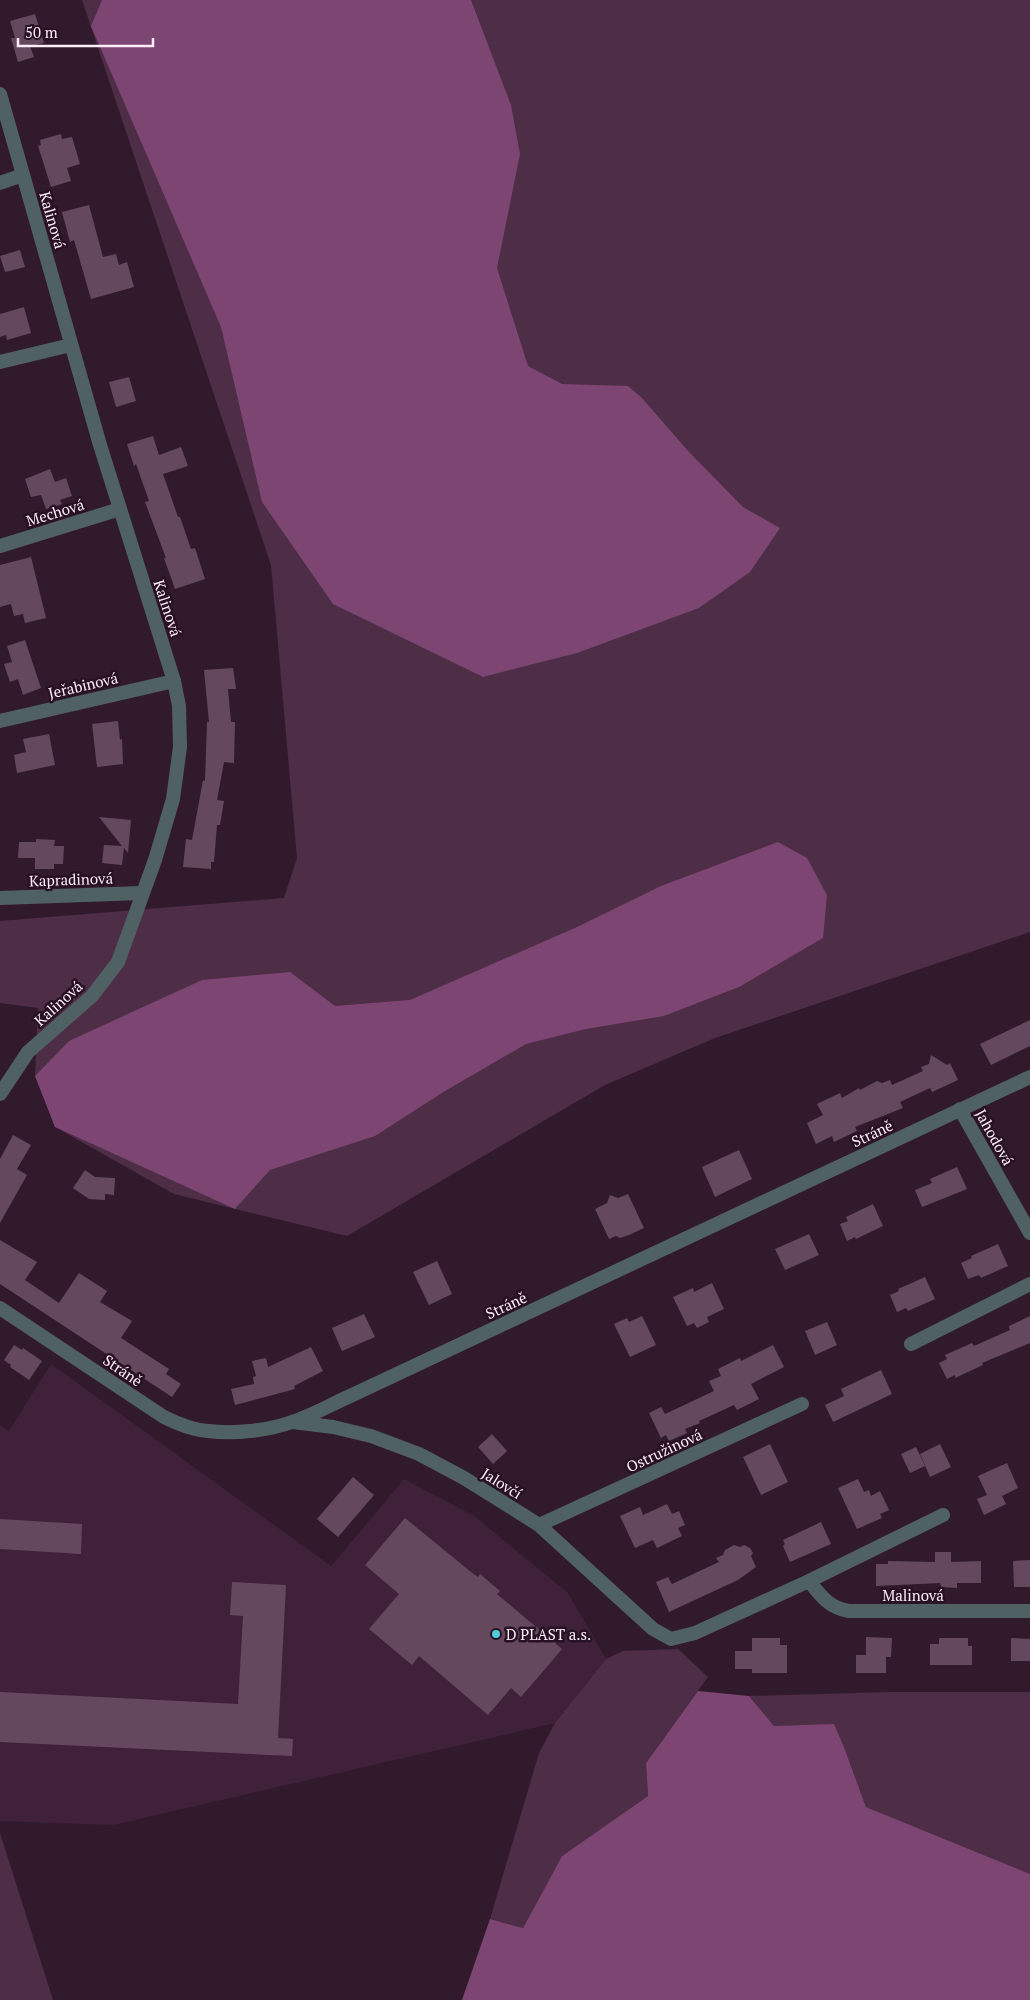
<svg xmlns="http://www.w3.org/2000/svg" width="1030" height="2000" font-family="'PT Serif',serif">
<rect width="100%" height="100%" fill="#321a2d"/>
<!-- built -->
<path fill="#3f2239" d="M 51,1364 L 331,1566 L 404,1479 L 474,1516 L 568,1593 L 606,1659 L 555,1723 L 113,1825 L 0,1821 L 0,1425 L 9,1431 Z"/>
<!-- green -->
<g fill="#4e2d47">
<path d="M 82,0 L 1030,0 L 1030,932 L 715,1038 L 605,1085 L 347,1236 L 174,1194 L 55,1127 L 35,1076 L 38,1008 L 0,1003 L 0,921 L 284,898 L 297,858 L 271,565 Z"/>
<path d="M 678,1649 L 708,1677 L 646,1763 L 648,1796 L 562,1856 L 523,1928 L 490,1919 L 539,1753 L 555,1723 L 606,1659 L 623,1651 Z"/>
<path d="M 889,1692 L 1030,1692 L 1030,1874 L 866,1807 L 844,1747 L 834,1725 L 774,1726 L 749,1696 Z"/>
<path d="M 0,1833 L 53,2000 L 0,2000 Z"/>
</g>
<!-- forest -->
<g fill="#7c4572">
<path d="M 102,0 L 471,0 L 511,105 L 520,154 L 497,268 L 528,366 L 562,384 L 628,386 L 642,398 L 689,452 L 743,507 L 780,528 L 750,572 L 699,608 L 577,653 L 483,677 L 333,604 L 262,502 L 221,327 L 91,26 Z"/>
<path d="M 778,842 L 807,858 L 827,895 L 823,938 L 739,987 L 664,1016 L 586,1029 L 526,1044 L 445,1091 L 375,1136 L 270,1170 L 235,1209 L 55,1127 L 35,1076 L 69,1041 L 202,980 L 290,972 L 335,1006 L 410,1000 L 577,927 L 661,886 Z"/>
<path d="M 698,1691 L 749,1696 L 774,1726 L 834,1724 L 844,1747 L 866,1807 L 1030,1874 L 1030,2000 L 462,2000 L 490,1919 L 523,1928 L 562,1856 L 648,1796 L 646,1763 Z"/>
</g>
<!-- building -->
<g fill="#64495e">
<path d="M 35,14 L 44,43 L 30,46 L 34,57 L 18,62 L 11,38 L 15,38 L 10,21 Z"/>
<path d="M 61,134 L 62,139 L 72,137 L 80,164 L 67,168 L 71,181 L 51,187 L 38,146 L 41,145 L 40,140 Z"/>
<path d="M 89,205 L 103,257 L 116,254 L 119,265 L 127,262 L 134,287 L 91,299 L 74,240 L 70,242 L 62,212 Z"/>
<path d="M 20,250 L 25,267 L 5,272 L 0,256 Z"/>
<path d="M 24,307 L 31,333 L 7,340 L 6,335 L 0,337 L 0,314 Z"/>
<path d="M 129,377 L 136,401 L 116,407 L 109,382 Z"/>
<path d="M 153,436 L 159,455 L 181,447 L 188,466 L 163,474 L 178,517 L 180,517 L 191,549 L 195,548 L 205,579 L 175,589 L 164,558 L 166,558 L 145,502 L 149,501 L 136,464 L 134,466 L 127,444 Z"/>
<path d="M 50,469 L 55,482 L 66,478 L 72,496 L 60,500 L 62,504 L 46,509 L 41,495 L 31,497 L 25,479 Z"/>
<path d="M 31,557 L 46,618 L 25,623 L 23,614 L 14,616 L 11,604 L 0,607 L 0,565 Z"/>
<path d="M 25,640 L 41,688 L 23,695 L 18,679 L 10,682 L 4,664 L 12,662 L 7,646 Z"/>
<path d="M 233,668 L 236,689 L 228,689 L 231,722 L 235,722 L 234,763 L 224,762 L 217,800 L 224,801 L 220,825 L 217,825 L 214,862 L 211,862 L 211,869 L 183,867 L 186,839 L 192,840 L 203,780 L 205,781 L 207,722 L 209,722 L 204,670 Z"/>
<path d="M 118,721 L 120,740 L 122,739 L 123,764 L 97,767 L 92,724 Z"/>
<path d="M 49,734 L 55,765 L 17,773 L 14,755 L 26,752 L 23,739 Z"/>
<path d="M 99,817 L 131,820 L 128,853 L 124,848 L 122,865 L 102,863 L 104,845 L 122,846 Z"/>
<path d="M 36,839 L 55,840 L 54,846 L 64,846 L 63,864 L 54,864 L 54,869 L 35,869 L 35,858 L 18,858 L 19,842 L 36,842 Z"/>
<path d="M 1030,1020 L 1030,1046 L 991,1065 L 980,1044 Z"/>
<path d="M 931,1055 L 947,1065 L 950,1063 L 958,1080 L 932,1092 L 930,1088 L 900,1102 L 903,1108 L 855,1127 L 857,1131 L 834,1142 L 832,1136 L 816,1144 L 807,1123 L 823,1115 L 817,1104 L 840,1093 L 842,1098 L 859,1088 L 860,1090 L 877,1081 L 882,1083 L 890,1080 L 892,1085 L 923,1071 L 921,1067 L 929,1064 Z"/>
<path d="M 13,1135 L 31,1145 L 17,1169 L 27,1175 L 0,1223 L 0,1159 Z"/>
<path d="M 739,1150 L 752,1179 L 715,1197 L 702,1167 Z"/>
<path d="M 957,1167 L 967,1189 L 922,1207 L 915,1190 L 932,1183 L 930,1179 Z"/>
<path d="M 85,1170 L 95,1177 L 115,1178 L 114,1195 L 105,1194 L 105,1200 L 89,1199 L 73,1188 Z"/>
<path d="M 628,1194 L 644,1228 L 629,1235 L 620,1238 L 616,1236 L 609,1239 L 595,1209 L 607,1203 L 610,1195 L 618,1198 Z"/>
<path d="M 873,1204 L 883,1226 L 856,1239 L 855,1237 L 847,1241 L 840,1224 L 848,1221 L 846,1217 Z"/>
<path d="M 809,1234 L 819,1255 L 785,1270 L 775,1249 Z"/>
<path d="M 0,1240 L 37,1262 L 25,1280 L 59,1303 L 79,1273 L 107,1291 L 100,1302 L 132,1321 L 121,1338 L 169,1369 L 166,1374 L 181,1384 L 172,1397 L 0,1284 Z"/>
<path d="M 998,1244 L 1008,1266 L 981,1278 L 979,1275 L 968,1279 L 961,1263 L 972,1258 L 971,1256 Z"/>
<path d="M 437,1261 L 452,1294 L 429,1305 L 413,1272 Z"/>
<path d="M 925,1277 L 935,1299 L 908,1311 L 906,1308 L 897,1312 L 890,1295 L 899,1291 L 898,1289 Z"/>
<path d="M 712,1283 L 724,1309 L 707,1317 L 709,1322 L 697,1328 L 694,1323 L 687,1326 L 673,1297 L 693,1288 L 694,1292 Z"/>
<path d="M 364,1314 L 375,1337 L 342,1351 L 332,1328 Z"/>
<path d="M 642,1316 L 656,1345 L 630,1357 L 614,1324 L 627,1318 L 629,1322 Z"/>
<path d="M 1030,1316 L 1030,1343 L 982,1363 L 983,1365 L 955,1378 L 955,1375 L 947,1379 L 939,1363 L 947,1359 L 945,1355 L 972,1343 L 974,1346 L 1010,1330 L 1009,1326 Z"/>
<path d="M 827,1322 L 837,1345 L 815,1355 L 805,1331 Z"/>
<path d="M 14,1345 L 22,1350 L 23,1348 L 42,1361 L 29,1380 L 10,1367 L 11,1365 L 4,1360 Z"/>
<path d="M 773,1345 L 784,1367 L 751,1384 L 759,1399 L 737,1410 L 734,1405 L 699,1421 L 700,1423 L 685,1429 L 687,1433 L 669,1441 L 666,1435 L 661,1438 L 649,1413 L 661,1407 L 665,1414 L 714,1391 L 709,1381 L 721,1376 L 718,1369 L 740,1358 L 741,1361 Z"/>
<path d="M 311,1347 L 323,1371 L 294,1386 L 295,1389 L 235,1405 L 231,1389 L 254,1384 L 253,1377 L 256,1376 L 252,1361 L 266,1358 L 268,1367 Z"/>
<path d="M 881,1370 L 892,1394 L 833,1422 L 825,1405 L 844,1396 L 841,1389 Z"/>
<path d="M 492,1434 L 507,1451 L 493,1464 L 478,1447 Z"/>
<path d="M 770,1444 L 788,1482 L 761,1495 L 743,1457 Z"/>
<path d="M 940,1444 L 951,1467 L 930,1477 L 920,1454 Z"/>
<path d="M 916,1447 L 925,1466 L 910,1473 L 901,1454 Z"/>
<path d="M 1007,1463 L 1018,1488 L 1002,1496 L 1006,1504 L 984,1515 L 977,1499 L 987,1495 L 978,1476 Z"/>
<path d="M 353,1477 L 374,1495 L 338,1537 L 317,1519 Z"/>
<path d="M 858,1479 L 864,1492 L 869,1490 L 871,1496 L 880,1491 L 889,1510 L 880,1514 L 882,1518 L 857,1529 L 838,1488 Z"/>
<path d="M 667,1504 L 672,1514 L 679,1511 L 685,1525 L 678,1528 L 682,1536 L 657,1548 L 653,1540 L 635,1548 L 620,1516 L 640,1507 L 643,1515 Z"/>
<path d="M 405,1518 L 471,1572 L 478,1577 L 480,1574 L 500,1591 L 497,1594 L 562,1649 L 521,1697 L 511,1688 L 488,1715 L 419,1656 L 412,1665 L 369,1629 L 399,1594 L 365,1565 Z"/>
<path d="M 0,1519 L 82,1524 L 81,1554 L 0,1549 Z"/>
<path d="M 821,1522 L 831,1544 L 790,1562 L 783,1546 L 785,1544 L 783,1540 Z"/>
<path d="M 734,1545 L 740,1547 L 744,1545 L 750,1548 L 753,1553 L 751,1556 L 756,1567 L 738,1580 L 669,1612 L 656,1582 L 668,1577 L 672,1584 L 719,1562 L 716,1558 L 723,1555 L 725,1550 Z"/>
<path d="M 935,1552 L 951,1552 L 951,1562 L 981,1561 L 981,1583 L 957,1583 L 957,1588 L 941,1587 L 940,1583 L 876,1586 L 876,1564 L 888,1564 L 888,1561 L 935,1562 Z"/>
<path d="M 1030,1560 L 1030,1587 L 1014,1587 L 1013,1561 Z"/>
<path d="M 232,1582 L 286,1585 L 278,1738 L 293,1739 L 292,1756 L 0,1742 L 0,1692 L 238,1704 L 243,1616 L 230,1615 Z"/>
<path d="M 866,1637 L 892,1638 L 891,1657 L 886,1657 L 886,1673 L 856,1673 L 856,1655 L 866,1655 Z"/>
<path d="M 752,1638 L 780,1638 L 780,1645 L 787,1645 L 787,1673 L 752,1673 L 752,1669 L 735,1669 L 735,1651 L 752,1651 Z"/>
<path d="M 939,1638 L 968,1638 L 968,1646 L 972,1646 L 972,1665 L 930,1665 L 930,1644 L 939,1644 Z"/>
<path d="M 1011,1638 L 1030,1639 L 1030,1661 L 1011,1661 Z"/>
</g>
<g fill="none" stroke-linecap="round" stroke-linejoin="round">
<!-- minor -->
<g stroke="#506163" stroke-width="14">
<path d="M 0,94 L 100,445 L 174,681 L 179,706 L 180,747 L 173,799 L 155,860 L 118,962 L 92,996 L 28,1052 L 0,1094"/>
<path d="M 0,183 L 23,175"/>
<path d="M 0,362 L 71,345"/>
<path d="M 0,546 L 120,509"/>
<path d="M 0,721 L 174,681"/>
<path d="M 0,898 L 142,893"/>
<path d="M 960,1109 L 1030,1233"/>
<path d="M 0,1308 L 164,1417 C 178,1424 192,1430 208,1431 C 234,1434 267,1431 292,1422 C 311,1416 330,1405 348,1397 L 1030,1077"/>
<path d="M 911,1344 L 1030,1284"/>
<path d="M 293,1422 L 333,1427 L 371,1436 L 419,1454 L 464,1478 L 539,1525 L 653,1629 L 671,1639 L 695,1633 L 809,1581 L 943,1515"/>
<path d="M 539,1525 L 802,1404"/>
<path d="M 809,1581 C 820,1595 829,1608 849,1611 L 1030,1611"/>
</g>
</g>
<!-- markers -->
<circle fill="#52cbd9" stroke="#271123" stroke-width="2" cx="496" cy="1634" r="5"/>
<g text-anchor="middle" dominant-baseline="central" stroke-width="5" stroke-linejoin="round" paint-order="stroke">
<!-- street labels -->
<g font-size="15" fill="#fdedf9" stroke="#271123">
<text transform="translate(53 220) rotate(74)">Kalinová</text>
<text transform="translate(55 512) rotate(-17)">Mechová</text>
<text transform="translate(168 608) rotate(72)">Kalinová</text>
<text transform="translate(83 685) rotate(-13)">Jeřabinová</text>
<text transform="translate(71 879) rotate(-2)">Kapradinová</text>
<text transform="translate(58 1003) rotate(-42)">Kalinová</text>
<text transform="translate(872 1133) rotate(-25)">Stráně</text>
<text transform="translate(995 1137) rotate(61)">Jahodová</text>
<text transform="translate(506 1305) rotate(-25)">Stráně</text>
<text transform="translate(123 1370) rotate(34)">Stráně</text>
<text transform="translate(664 1450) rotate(-25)">Ostružinová</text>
<text transform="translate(502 1483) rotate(32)">Jalovčí</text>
<text x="913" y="1595">Malinová</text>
</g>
<!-- poi labels -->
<g font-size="15" fill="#fdedf9" stroke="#271123" text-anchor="start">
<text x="506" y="1634">D PLAST a.s.</text>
</g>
</g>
<!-- scale -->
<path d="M18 38v8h135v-8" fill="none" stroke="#fdedf9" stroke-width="2.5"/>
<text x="25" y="38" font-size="15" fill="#fdedf9" stroke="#271123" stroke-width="4" paint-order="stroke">50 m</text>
</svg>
